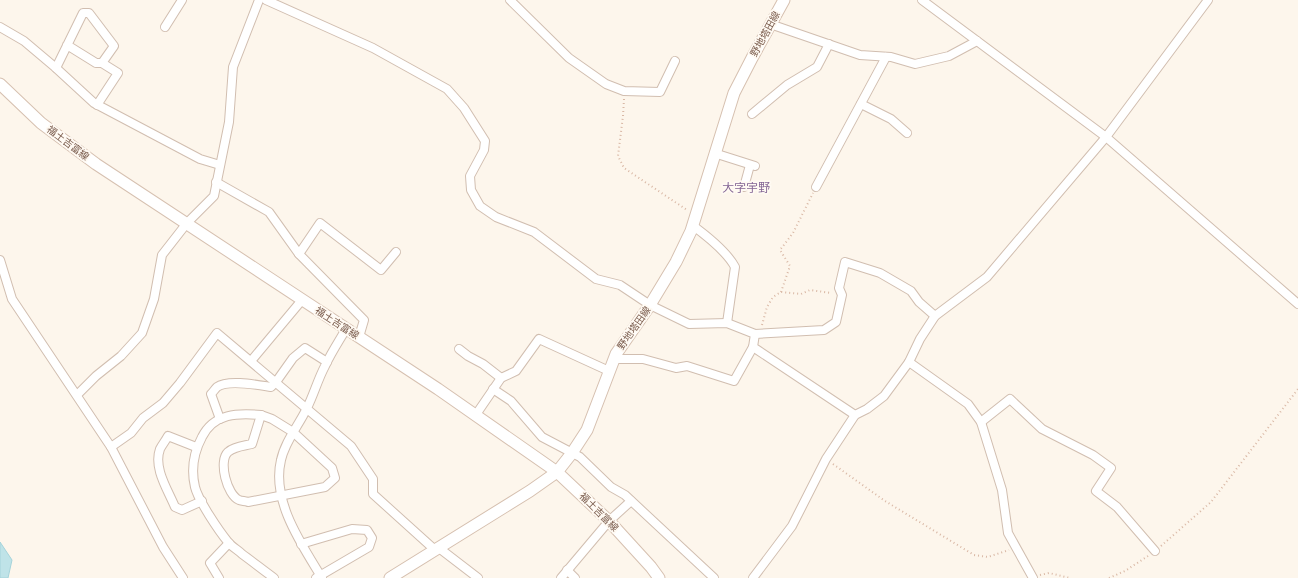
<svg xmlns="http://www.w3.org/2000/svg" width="1298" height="578" font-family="Ubuntu,'Noto Sans JP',sans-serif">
<rect width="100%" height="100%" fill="#fdf6ec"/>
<!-- water -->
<path fill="#bfe3e8" stroke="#a5d3da" d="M 0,542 L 12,560 L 8,578 L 0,578 Z"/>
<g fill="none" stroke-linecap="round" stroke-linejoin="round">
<defs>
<g id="minor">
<path d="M 266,0 L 373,48 L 447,89 L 464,108 L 485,141 L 484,150 L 470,176 L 471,190 L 480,206 L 496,217 L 534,232 L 596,279 L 620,285 L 650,305 L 689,324 L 727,323 L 755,334 L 753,347 L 855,415"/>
<path d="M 510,0 L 569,58 L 606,84 L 624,91 L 660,92 L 675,61"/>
<path d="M 922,0 L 1106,137 L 1298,304"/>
<path d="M 770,24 L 860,55 L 891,57 L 915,64 L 949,56 L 977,41"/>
<path d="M 0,27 L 24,41 L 56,68 L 94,103 L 200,159 L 220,165"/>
<path d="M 165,27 L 182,0"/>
<path d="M 56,68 L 83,13 L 89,13 L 114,46 L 102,63 L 96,63 L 67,45"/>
<path d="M 861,104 L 891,119 L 907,133"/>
<path d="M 97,105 L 118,73 L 102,63"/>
<path d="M 752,114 L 787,85 L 817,67 L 829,44"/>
<path d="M 714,153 L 755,166"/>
<path d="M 216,182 L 269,212 L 299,254"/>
<path d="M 744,187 L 750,165"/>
<path d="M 816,187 L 886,57"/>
<path d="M 692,225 C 707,236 727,252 735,267 L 727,323"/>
<path d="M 0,260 L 12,299 L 111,447 L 163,547 L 183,578"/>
<path d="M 755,334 L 824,330 L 836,322 L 842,295 L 839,288 L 845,262 L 880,273 L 911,291 L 919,302 L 935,316"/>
<path d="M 359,337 L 364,320 L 299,254 L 320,223 L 381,270 L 396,252"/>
<path d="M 459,349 L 468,356 L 483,364 L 501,378"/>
<path d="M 614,359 L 643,359 L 676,368 L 687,366 L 734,381 L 753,347"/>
<path d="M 251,361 L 302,300"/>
<path d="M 909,362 L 968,404 L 981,422 L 1002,490 L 1008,533 L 1033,578"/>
<path d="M 493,389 L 511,401 L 542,437 L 580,457 L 611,487 L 625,495 L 714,578"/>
<path d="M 77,395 L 96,376 L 121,356 L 142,333 L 154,299 L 162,255 L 187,223 L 214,196 L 229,122 L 233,67 L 259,0"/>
<path d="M 261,415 L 272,419 L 293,432 L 332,468 L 335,478 L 325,487 L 248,502 C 246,501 241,501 239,500 C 227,495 218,461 228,452 C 235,446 244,446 252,444 Z"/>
<path d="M 261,415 C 238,413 214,413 202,437 C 194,452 191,470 195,487 C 198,500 219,531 228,542 C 232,547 238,550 242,554 C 253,562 263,570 274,578"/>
<path d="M 475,416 L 501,378 L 516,371 L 539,339 L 609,371"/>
<path d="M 220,419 L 211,394 C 213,392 215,389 217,387 C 228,379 258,385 271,387 L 276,382 L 293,358 L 305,348 L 327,362"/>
<path d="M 981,422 L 1010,399 L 1042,429 L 1093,455 L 1111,468 L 1096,491 L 1117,507 L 1155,551"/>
<path d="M 111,447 L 131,433 L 143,418 L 163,403 L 180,383 L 217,333 L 351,446 L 373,479 L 373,494 L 435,550"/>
<path d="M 196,447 L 168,436 C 166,440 162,445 160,449 C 153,468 168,490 175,507 L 182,510 L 202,501"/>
<path d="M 301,544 L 352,529 L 367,530 L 372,538 L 369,547 L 316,578"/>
<path d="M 439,548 L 478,578"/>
<path d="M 567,570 L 575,578"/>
<path d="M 219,578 L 210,563 L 229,543"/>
<path d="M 322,578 C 302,545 271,501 281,460 C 285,441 299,425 307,408 C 314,394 318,379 325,366 C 331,353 339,341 346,329"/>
<path d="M 561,578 L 609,521 L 631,501"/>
<path d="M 753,578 L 792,526 L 826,459 L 855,415 L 867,409 L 884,396 L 909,362 L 920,339 L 935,316 L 987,277 L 1106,137 L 1208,0"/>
</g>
<g id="secondary">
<path d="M 0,84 L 41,123 L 96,164 L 438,389 L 557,472 L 609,521 L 651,567 L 659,578"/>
<path d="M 390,578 L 530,491 L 557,472 L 572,453 L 587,430 L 616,354 L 650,305 L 676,262 L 691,231 L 734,93 L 752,58 L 784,0"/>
</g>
</defs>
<!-- minor casing -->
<use href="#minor" stroke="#d1beb0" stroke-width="10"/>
<!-- secondary casing -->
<use href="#secondary" stroke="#d6c0b0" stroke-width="13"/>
<!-- path -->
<g stroke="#d9b8a5" stroke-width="2" stroke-dasharray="1 3" stroke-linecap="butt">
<path d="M 624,99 L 623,116 L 618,156 L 624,168 L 687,210"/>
<path d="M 781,292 L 790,266 L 780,250 L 793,233 L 813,193"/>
<path d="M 762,325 L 767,307 L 773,297 L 781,292 L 801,294 L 810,290 L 831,293"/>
<path d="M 833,464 L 885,501 L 974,555 L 988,557 L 1009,550"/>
<path d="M 1161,546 L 1211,502 L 1298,389"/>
<path d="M 1040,575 L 1049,573 L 1070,578"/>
<path d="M 1109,578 L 1125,571 L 1148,556"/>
</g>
<!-- minor -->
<use href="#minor" stroke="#fff" stroke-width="8"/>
<!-- secondary -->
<use href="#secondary" stroke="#fff" stroke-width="11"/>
</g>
<g text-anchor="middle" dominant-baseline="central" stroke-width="3.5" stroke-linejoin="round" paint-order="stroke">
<!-- street labels -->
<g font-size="10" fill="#7a5c4d" stroke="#fffaf3">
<text transform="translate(765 34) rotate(-61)">野地塔田線</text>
<text transform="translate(68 143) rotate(37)">福土吉富線</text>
<text transform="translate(337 323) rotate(33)">福土吉富線</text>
<text transform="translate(634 328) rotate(-55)">野地塔田線</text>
<text transform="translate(599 512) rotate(45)">福土吉富線</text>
</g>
<!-- quarter labels -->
<g font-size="12" fill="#846695" stroke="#fffaf3">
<text x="746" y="187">大字宇野</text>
</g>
</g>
</svg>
